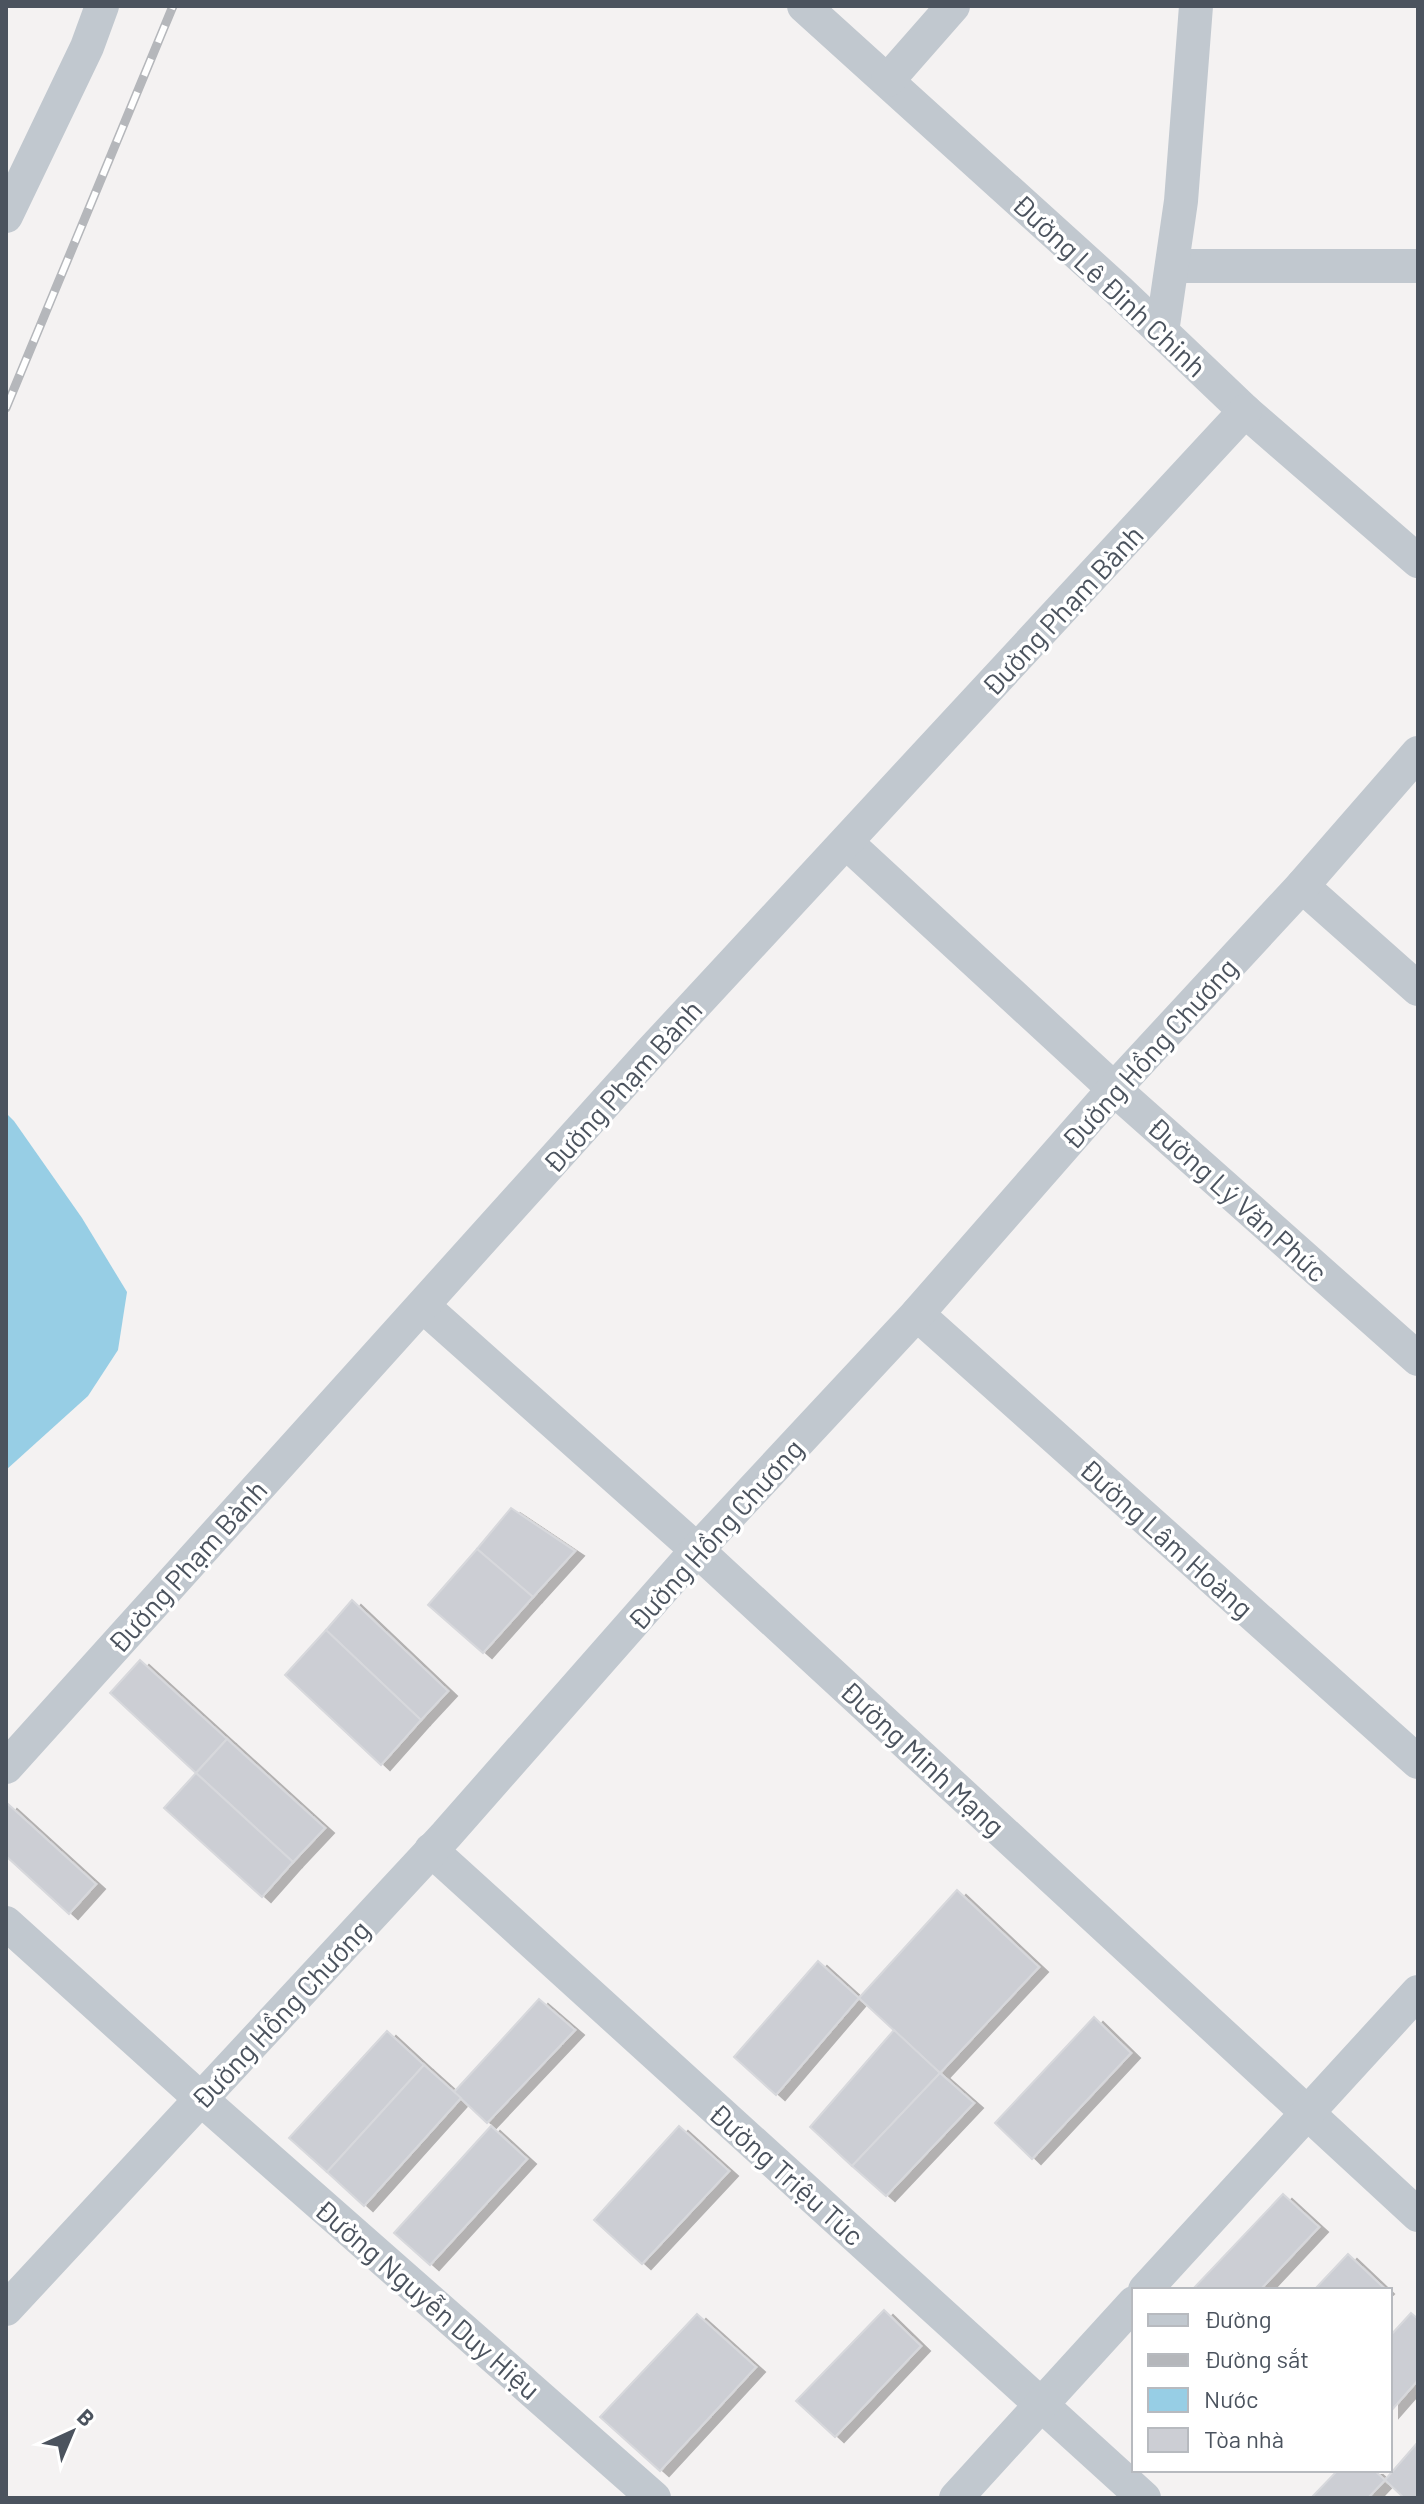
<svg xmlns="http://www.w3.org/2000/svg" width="1424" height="2504" font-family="Barlow,sans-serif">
<defs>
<filter id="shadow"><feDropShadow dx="9" dy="5" stdDeviation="0" flood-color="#0004"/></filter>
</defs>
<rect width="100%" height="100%" fill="#f4f2f2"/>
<!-- water -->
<path fill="#97cee5" d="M 6,1113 L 14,1121 L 82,1218 L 127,1292 L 118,1350 L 88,1396 L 6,1470 Z"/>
<!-- building -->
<g fill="#ccced4" stroke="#d7d8dc" stroke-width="2" filter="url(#shadow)">
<path d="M 511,1508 L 575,1551 L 533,1597 L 477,1549 Z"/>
<path d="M 477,1549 L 533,1597 L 483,1653 L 428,1605 Z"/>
<path d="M 352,1600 L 448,1691 L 421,1720 L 326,1630 Z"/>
<path d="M 326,1630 L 421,1720 L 381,1765 L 285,1675 Z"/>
<path d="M 140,1660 L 227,1739 L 196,1773 L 110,1693 Z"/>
<path d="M 227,1739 L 325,1828 L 293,1862 L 196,1773 Z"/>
<path d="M 196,1773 L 293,1862 L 262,1897 L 164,1808 Z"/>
<path d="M 8,1804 L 96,1884 L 69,1914 L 6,1856 L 6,1807 Z"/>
<path d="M 957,1890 L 1039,1967 L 940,2073 L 859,1998 Z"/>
<path d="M 818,1961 L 859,1998 L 776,2095 L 734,2057 Z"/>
<path d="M 539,1999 L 575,2030 L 487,2123 L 454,2092 Z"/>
<path d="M 1094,2017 L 1131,2053 L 1032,2159 L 995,2123 Z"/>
<path d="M 894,2030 L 940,2073 L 852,2166 L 810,2127 Z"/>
<path d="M 387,2031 L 424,2065 L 327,2172 L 289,2138 Z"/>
<path d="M 424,2065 L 461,2098 L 364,2206 L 327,2172 Z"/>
<path d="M 940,2073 L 974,2103 L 886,2196 L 852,2166 Z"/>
<path d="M 491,2126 L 527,2159 L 430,2265 L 394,2233 Z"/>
<path d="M 679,2126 L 729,2171 L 642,2264 L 594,2220 Z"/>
<path d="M 1283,2194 L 1319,2227 L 1260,2290 L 1192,2290 Z"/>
<path d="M 1348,2254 L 1385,2289 L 1384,2290 L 1314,2290 Z"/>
<path d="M 884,2310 L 921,2346 L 835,2437 L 796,2401 Z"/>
<path d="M 1411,2313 L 1418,2319 L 1418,2380 L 1390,2412 L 1390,2336 Z"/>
<path d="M 697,2314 L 756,2367 L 660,2471 L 600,2417 Z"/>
<path d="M 1418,2442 L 1418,2498 L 1404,2498 L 1385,2480 Z"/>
<path d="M 1338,2470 L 1374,2470 L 1385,2480 L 1368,2498 L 1311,2498 Z"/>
</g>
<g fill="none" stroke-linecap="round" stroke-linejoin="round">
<!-- street -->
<g stroke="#c1c8cf" stroke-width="34">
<path d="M 804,6 L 1118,290 L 1245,411 L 1418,561"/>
<path d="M 888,80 L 953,6"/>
<path d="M 6,216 L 87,47 L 102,6"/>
<path d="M 1172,266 L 1418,266"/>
<path d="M 1162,332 L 1181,201 L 1196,6"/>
<path d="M 847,843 L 1114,1089 L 1418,1359"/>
<path d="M 1302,886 L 1418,989"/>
<path d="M 423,1306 L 697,1550 L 1418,2215"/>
<path d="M 917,1314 L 1418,1762"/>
<path d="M 6,1767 L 650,1053 L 1245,411"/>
<path d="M 431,1850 L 1144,2498"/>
<path d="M 6,1923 L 202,2100 L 654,2498"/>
<path d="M 1145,2290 L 1418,1992"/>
<path d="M 6,2309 L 446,1835 L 697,1550 L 917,1314 L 1114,1089 L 1302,886 L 1418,753"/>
<path d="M 956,2498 L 1134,2303"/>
</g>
<defs>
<path id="rail" d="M 6,408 L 173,6"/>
</defs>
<!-- rail casing -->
<use href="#rail" stroke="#b5b7bb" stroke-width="9"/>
<!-- rail -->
<use href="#rail" stroke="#fff" stroke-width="6" stroke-dasharray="18" stroke-linecap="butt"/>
</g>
<g text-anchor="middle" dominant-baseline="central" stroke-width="7" stroke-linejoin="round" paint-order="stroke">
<!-- street labels -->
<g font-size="28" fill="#4b535e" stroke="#fff">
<text transform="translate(1110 285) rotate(43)">Đường Lê Đinh Chinh</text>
<text transform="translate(1062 610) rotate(-47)">Đường Phạm Bành</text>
<text transform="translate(1149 1053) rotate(-48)">Đường Hồng Chương</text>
<text transform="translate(622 1086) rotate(-48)">Đường Phạm Bành</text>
<text transform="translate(1238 1199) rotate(42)">Đường Lý Văn Phức</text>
<text transform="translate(715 1534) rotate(-48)">Đường Hồng Chương</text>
<text transform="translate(1167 1538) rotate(42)">Đường Lâm Hoàng</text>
<text transform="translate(187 1566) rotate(-48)">Đường Phạm Bành</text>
<text transform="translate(923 1758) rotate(43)">Đường Minh Mạng</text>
<text transform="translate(280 2014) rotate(-47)">Đường Hồng Chương</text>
<text transform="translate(787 2174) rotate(42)">Đường Triệu Túc</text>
<text transform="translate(428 2299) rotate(41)">Đường Nguyễn Duy Hiệu</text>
</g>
</g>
<!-- border -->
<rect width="1424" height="2504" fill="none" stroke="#4b535e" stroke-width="16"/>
<!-- legend -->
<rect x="1132" y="2288" width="260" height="184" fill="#ffffff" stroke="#b7babf" stroke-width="2"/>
<rect x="1148" y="2314" width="40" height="12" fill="#c1c8cf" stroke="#b7babf" stroke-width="2"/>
<text x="1204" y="2328" font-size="24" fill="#4b535e">Đường</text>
<rect x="1148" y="2354" width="40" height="12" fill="#b5b7bb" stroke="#b7babf" stroke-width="2"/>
<text x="1204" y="2368" font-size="24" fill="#4b535e">Đường sắt</text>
<rect x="1148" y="2388" width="40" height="24" fill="#97cee5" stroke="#b7babf" stroke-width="2"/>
<text x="1204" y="2408" font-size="24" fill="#4b535e">Nước</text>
<rect x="1148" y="2428" width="40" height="24" fill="#ccced4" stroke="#b7babf" stroke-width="2"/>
<text x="1204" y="2448" font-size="24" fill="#4b535e">Tòa nhà</text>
<!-- north arrow -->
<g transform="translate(72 2432) rotate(44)" stroke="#ffffff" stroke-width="6" paint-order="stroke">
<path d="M0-6L14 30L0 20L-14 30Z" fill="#4b535e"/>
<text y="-12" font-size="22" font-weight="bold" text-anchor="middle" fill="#4b535e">B</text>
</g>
</svg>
